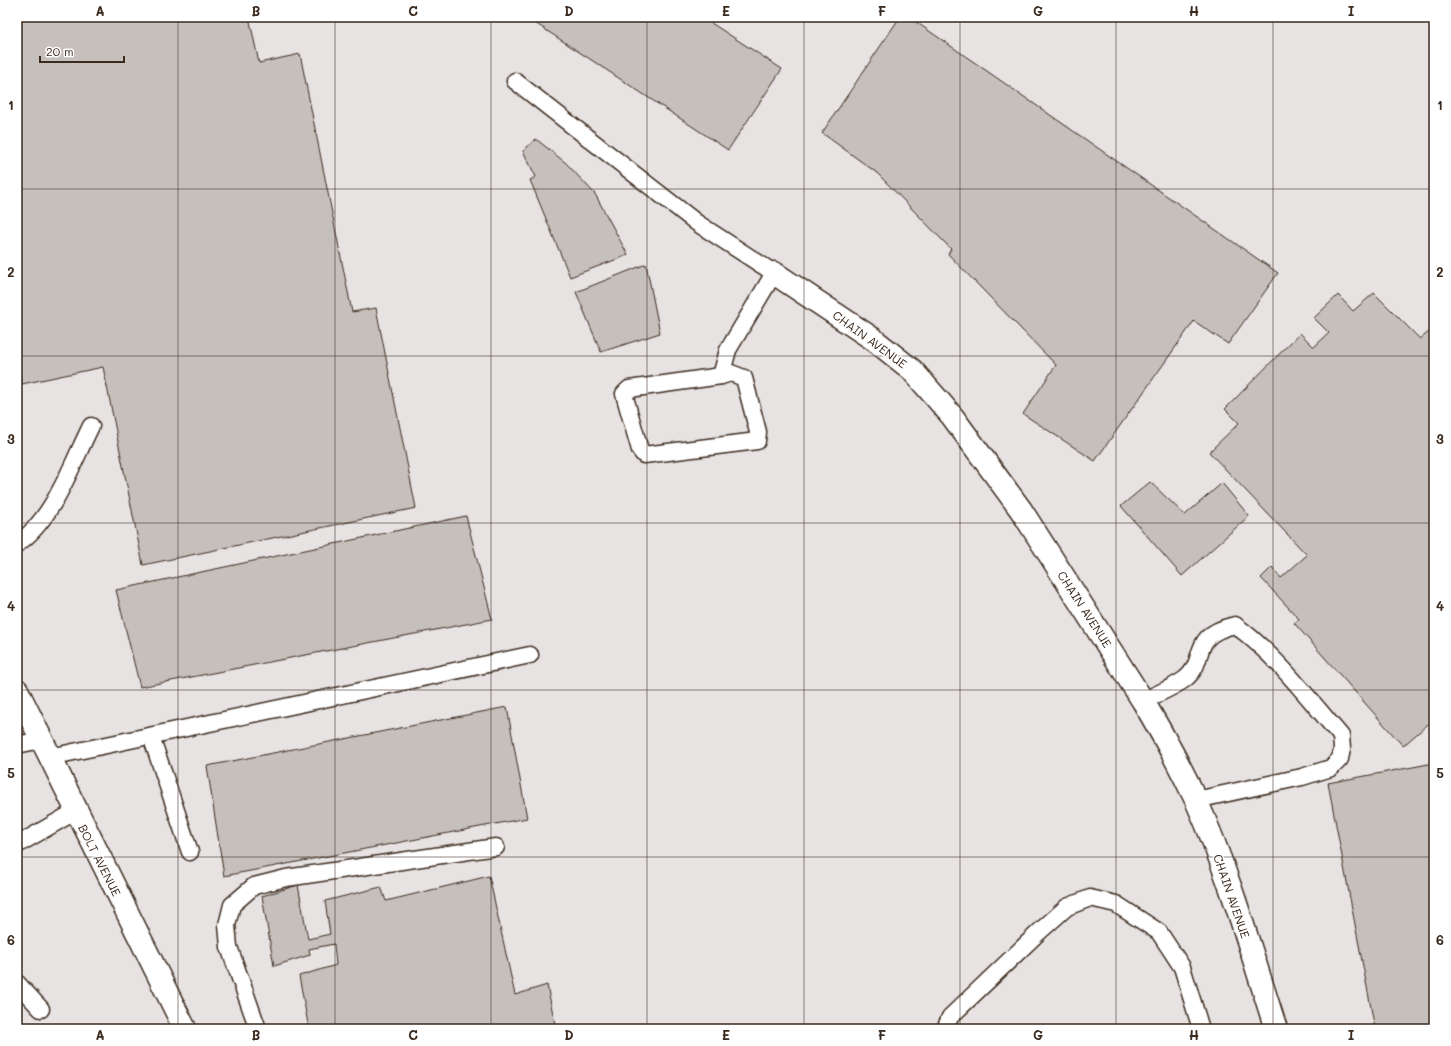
<svg xmlns="http://www.w3.org/2000/svg" width="1451" height="1046" font-family="Mali,sans-serif">
<rect width="100%" height="100%" fill="#f3f2f2"/>
<filter id="ink" filterUnits="userSpaceOnUse"><feTurbulence type="fractalNoise" baseFrequency=".025" numOctaves="2"/><feDisplacementMap in="SourceGraphic" scale="8" xChannelSelector="R" yChannelSelector="G"/><feConvolveMatrix kernelMatrix="1 2 1 2 8 2 1 2 1" color-interpolation-filters="sRGB"/></filter>
<g filter="url(#ink)">
<!-- built -->
<rect fill="#e6e3e2" x="17" y="17" width="1417" height="1012"/>
<!-- building -->
<g fill="#c6c0bd" stroke="#3b2a1e">
<path d="M 17,17 L 249,17 L 259,63 L 300,54 L 352,312 L 376,308 L 416,508 L 143,565 L 103,367 L 22,384 L 17,360 Z"/>
<path d="M 526,17 L 702,17 L 782,69 L 728,150 Z"/>
<path d="M 900,17 L 909,17 L 1278,273 L 1228,344 L 1194,321 L 1095,461 L 1023,414 L 1056,365 L 948,254 L 951,249 L 877,173 L 822,133 Z"/>
<path d="M 536,139 L 566,163 L 595,194 L 628,255 L 570,277 L 530,180 L 536,177 L 523,151 Z"/>
<path d="M 646,264 L 660,333 L 601,352 L 576,292 Z"/>
<path d="M 1374,293 L 1420,339 L 1434,328 L 1434,719 L 1403,746 L 1294,623 L 1299,619 L 1261,578 L 1272,567 L 1281,578 L 1307,555 L 1209,452 L 1239,423 L 1225,409 L 1300,333 L 1314,347 L 1329,333 L 1314,318 L 1338,295 L 1353,311 Z"/>
<path d="M 1150,482 L 1185,515 L 1222,483 L 1249,516 L 1182,576 L 1121,506 Z"/>
<path d="M 466,516 L 492,619 L 140,687 L 116,590 Z"/>
<path d="M 507,707 L 527,818 L 224,876 L 207,766 Z"/>
<path d="M 1434,763 L 1434,1029 L 1375,1029 L 1328,783 Z"/>
<path d="M 489,876 L 515,995 L 547,985 L 556,1029 L 309,1029 L 299,976 L 336,965 L 334,944 L 309,949 L 310,955 L 274,966 L 262,896 L 298,885 L 308,939 L 330,934 L 325,901 L 381,887 L 386,901 Z"/>
</g>
<g fill="none" stroke-linecap="round" stroke-linejoin="round">
<defs>
<g id="service">
<path d="M 515,81 L 697,223 L 774,273 L 728,350 L 721,376"/>
<path d="M 731,373 L 744,378 L 758,432 L 757,441 L 644,455 L 640,450 L 624,394 L 629,389 L 721,376 Z"/>
<path d="M 17,544 C 53,520 72,464 91,426"/>
<path d="M 1143,701 C 1156,694 1173,688 1185,679 C 1209,660 1187,636 1235,625 C 1276,655 1308,698 1341,736 L 1342,749 L 1340,759 L 1331,768 L 1302,777 L 1196,800"/>
<path d="M 151,736 L 190,852"/>
<path d="M 17,745 L 41,740"/>
<path d="M 50,757 L 530,655"/>
<path d="M 17,845 L 76,811"/>
<path d="M 17,983 L 41,1009"/>
<path d="M 258,1029 L 229,947 L 227,925 L 232,905 L 254,886 L 286,878 L 496,847"/>
<path d="M 945,1029 L 950,1017 L 1039,932 L 1067,907 L 1090,898 L 1116,904 L 1159,932 L 1182,967 L 1201,1029"/>
</g>
<g id="minor">
<path d="M 774,273 L 873,339 L 912,370 L 952,416 L 1021,510 L 1143,701 C 1162,733 1180,766 1196,800 C 1229,873 1251,952 1276,1029"/>
<path d="M 17,690 L 185,1029"/>
</g>
</defs>
<!-- service casing -->
<use href="#service" stroke="#3b2a1e" stroke-width="19"/>
<!-- minor casing -->
<use href="#minor" stroke="#3b2a1e" stroke-width="25"/>
<!-- service -->
<use href="#service" stroke="#fff" stroke-width="16"/>
<!-- minor -->
<use href="#minor" stroke="#fff" stroke-width="22"/>
</g>
</g>
<!-- grid -->
<path fill="none" stroke="#3b2a1e" stroke-width="1" stroke-opacity="0.55" d="M 178,17 L 178,1029M 335,17 L 335,1029M 491,17 L 491,1029M 647,17 L 647,1029M 804,17 L 804,1029M 960,17 L 960,1029M 1116,17 L 1116,1029M 1273,17 L 1273,1029M 17,189 L 1434,189M 17,356 L 1434,356M 17,523 L 1434,523M 17,690 L 1434,690M 17,857 L 1434,857"/>
<g text-anchor="middle" dominant-baseline="central" stroke-width="3" stroke-linejoin="round" paint-order="stroke">
<!-- street labels -->
<g font-size="12" fill="#3b2a1e" stroke="#fff">
<text transform="translate(870 339) rotate(36)">CHAIN AVENUE</text>
<text transform="translate(1085 609) rotate(57)">CHAIN AVENUE</text>
<text transform="translate(100 860) rotate(63)">BOLT AVENUE</text>
<text transform="translate(1232 896) rotate(71)">CHAIN AVENUE</text>
</g>
</g>
<!-- margin -->
<rect width="1451" height="1046" fill="none" stroke="#fff" stroke-width="44"/>
<!-- scale -->
<path d="M40 56v6h84v-6" fill="none" stroke="#3b2a1e" stroke-width="2"/>
<text x="46" y="56" font-size="12" fill="#3b2a1e" stroke="#ffffff" stroke-width="3" paint-order="stroke">20 m</text>
<rect x="22" y="22" width="1407" height="1002" fill="none" stroke="#3b2a1e" stroke-width="1.5"/>
<g font-size="13" text-anchor="middle" font-weight="bold" fill="#3b2a1e">
<text x="100" y="16">A</text>
<text x="256" y="16">B</text>
<text x="413" y="16">C</text>
<text x="569" y="16">D</text>
<text x="726" y="16">E</text>
<text x="882" y="16">F</text>
<text x="1038" y="16">G</text>
<text x="1194" y="16">H</text>
<text x="1351" y="16">I</text>
<text x="11" y="110">1</text>
<text x="1440" y="110">1</text>
<text x="11" y="277">2</text>
<text x="1440" y="277">2</text>
<text x="11" y="444">3</text>
<text x="1440" y="444">3</text>
<text x="11" y="611">4</text>
<text x="1440" y="611">4</text>
<text x="11" y="778">5</text>
<text x="1440" y="778">5</text>
<text x="11" y="945">6</text>
<text x="1440" y="945">6</text>
<text x="100" y="1040">A</text>
<text x="256" y="1040">B</text>
<text x="413" y="1040">C</text>
<text x="569" y="1040">D</text>
<text x="726" y="1040">E</text>
<text x="882" y="1040">F</text>
<text x="1038" y="1040">G</text>
<text x="1194" y="1040">H</text>
<text x="1351" y="1040">I</text>
</g>
</svg>
